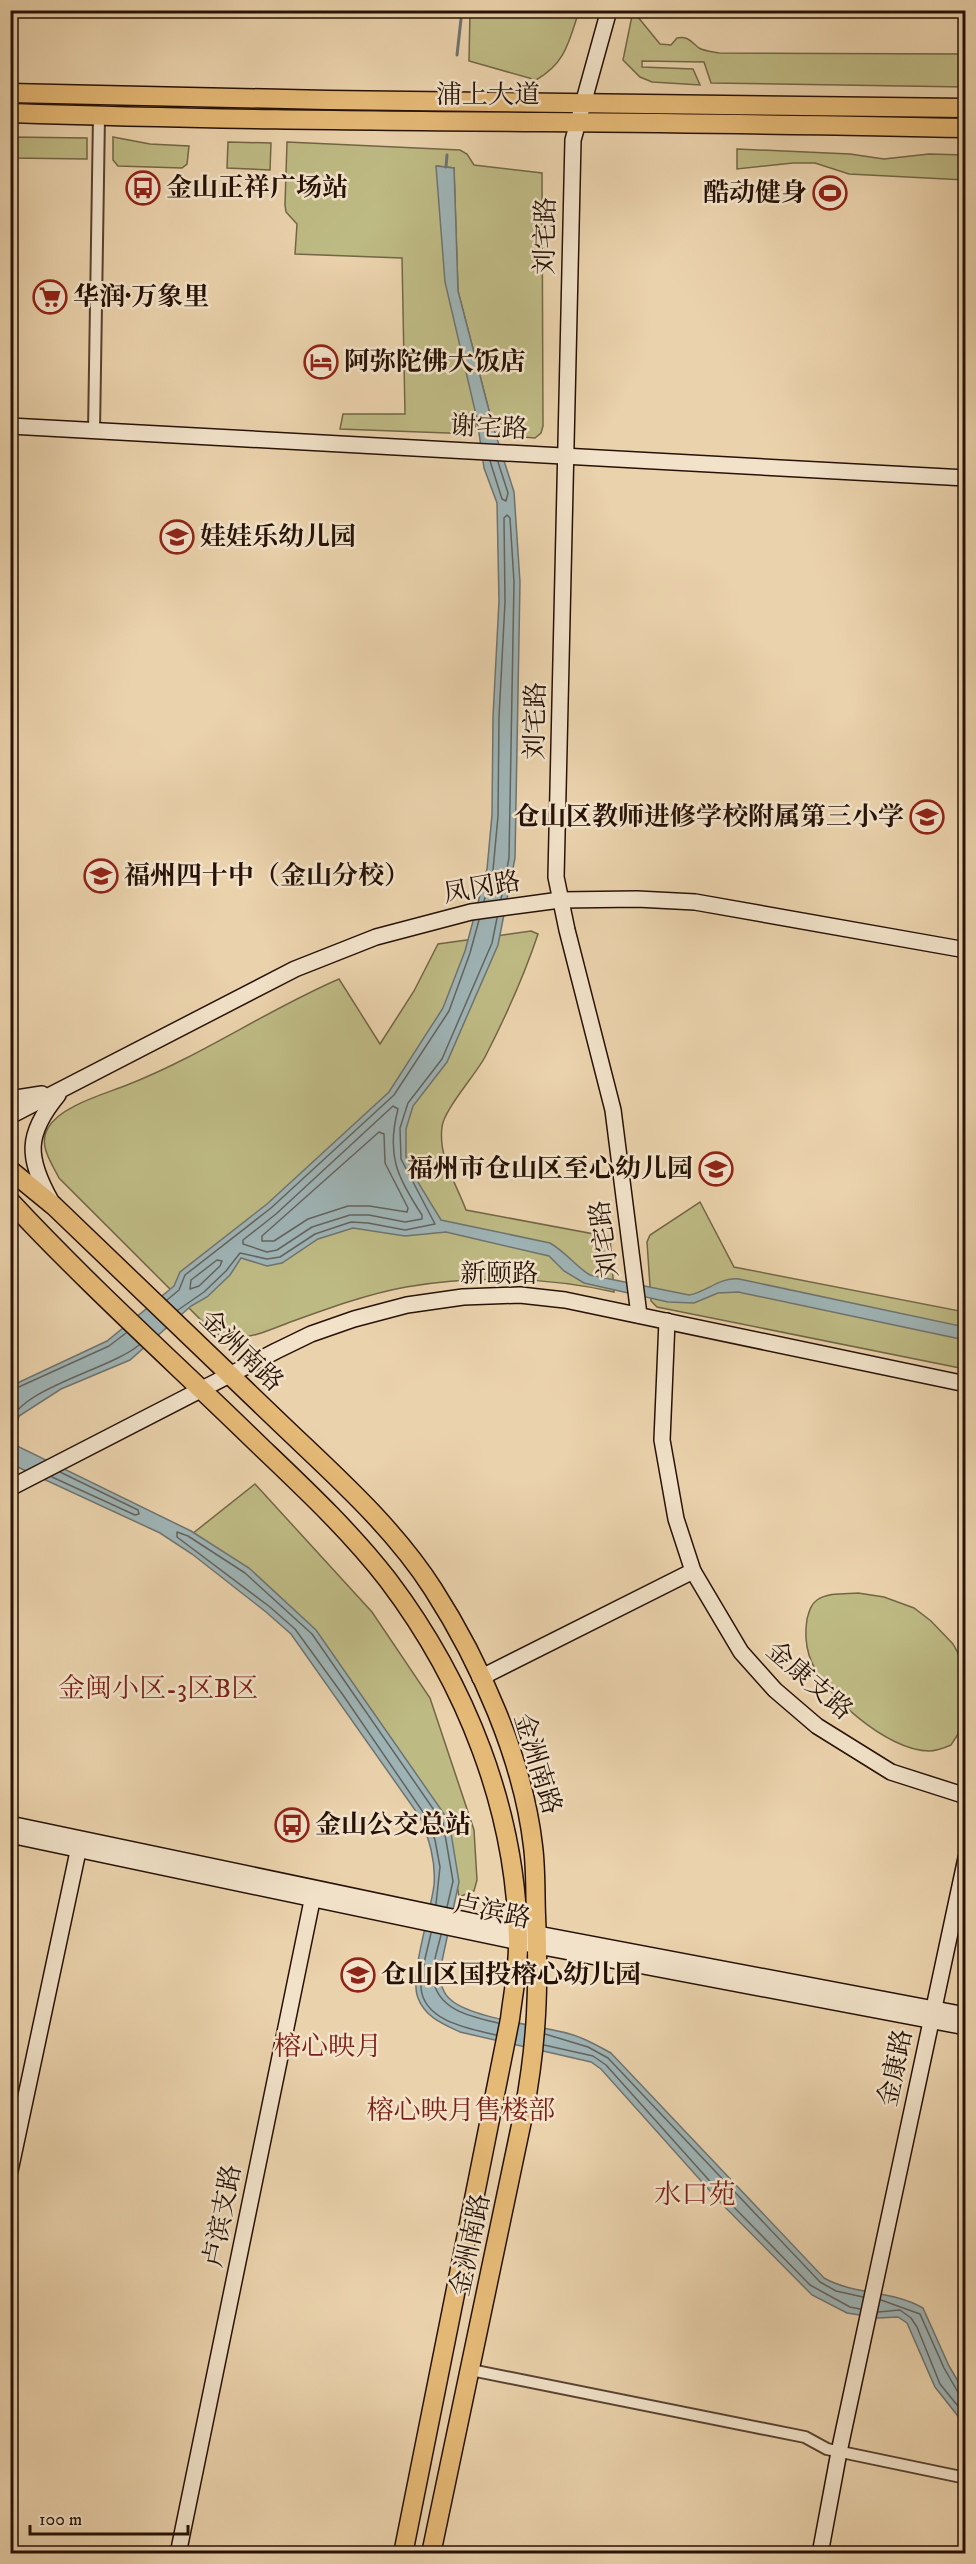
<svg xmlns="http://www.w3.org/2000/svg" width="976" height="2564" font-family="'IM FELL DW Pica','Noto Serif SC',serif">
<rect width="100%" height="100%" fill="#ead2ac"/>
<filter id="stains"><feTurbulence type="fractalNoise" baseFrequency=".00333" numOctaves="4"/><feColorMatrix values="0 0 0 0 .2 0 0 0 0 .09 0 0 0 0 .02 0 0 0 .5 -.17"/></filter>
<radialGradient id="worn" r=".72"><stop offset=".6" stop-color="#630" stop-opacity="0"/><stop offset="1" stop-color="#630" stop-opacity=".3"/></radialGradient>
<!-- green -->
<g fill="#beba84" stroke="#736646" stroke-width="1.5">
<path d="M 470,11 L 470,10 L 579,11 C 569,41 566,63 536,80 L 469,61 Z"/>
<path d="M 633,11 L 660,44 L 671,45 L 677,38 C 689,36 691,42 699,48 C 704,51 713,52 719,53 L 965,54 L 965,87 L 711,83 L 704,62 L 642,61 L 642,67 L 693,69 L 700,85 L 652,82 L 640,77 L 623,60 Z"/>
<path d="M 11,137 L 87,138 L 87,159 L 11,158 Z"/>
<path d="M 113,137 L 150,144 L 189,146 L 187,164 L 182,168 L 118,166 L 113,160 Z"/>
<path d="M 228,142 L 271,143 L 270,170 L 227,168 Z"/>
<path d="M 287,142 L 460,150 L 467,154 L 474,165 L 542,173 L 543,426 L 541,433 L 535,438 L 500,435 L 493,426 L 458,291 L 454,168 L 437,166 L 477,419 L 474,434 L 340,429 L 343,414 L 405,414 L 402,258 L 295,254 L 297,224 L 286,212 L 285,205 Z"/>
<path d="M 737,149 L 850,154 L 884,159 L 929,154 L 965,155 L 965,180 L 849,174 L 815,163 L 793,163 L 737,169 Z"/>
<path d="M 531,931 L 538,934 C 524,976 505,1018 485,1057 C 476,1074 443,1111 442,1127 C 438,1157 456,1183 466,1210 L 610,1237 L 614,1292 C 547,1277 474,1275 406,1287 C 368,1294 332,1307 296,1320 C 276,1327 257,1337 236,1338 C 228,1339 221,1335 214,1333 L 59,1178 C 51,1162 38,1145 48,1128 C 60,1106 105,1094 127,1085 C 201,1056 267,1010 339,979 L 380,1044 L 414,991 L 438,944 Z"/>
<path d="M 700,1202 L 734,1267 L 965,1312 L 965,1369 L 657,1307 L 651,1301 L 647,1242 L 650,1235 Z"/>
<path d="M 255,1484 L 372,1612 L 430,1698 L 474,1830 L 477,1880 L 474,1891 L 459,1897 L 446,1821 L 356,1696 L 192,1534 Z"/>
<path d="M 858,1593 L 884,1597 L 914,1608 L 931,1621 L 953,1644 L 965,1666 L 966,1722 L 951,1745 C 944,1748 937,1751 929,1751 C 888,1751 821,1694 809,1655 C 805,1642 805,1632 807,1619 C 809,1612 811,1604 817,1600 C 828,1592 846,1594 858,1593 Z"/>
</g>
<!-- water -->
<path fill="#9eb4b6" stroke="#6f7370" stroke-width="1.5" d="M 436,166 L 454,168 L 458,291 L 493,426 L 514,492 L 520,582 L 515,858 L 498,945 L 447,1062 L 413,1106 L 406,1129 L 406,1157 L 419,1184 L 441,1220 L 550,1243 C 567,1253 575,1266 590,1275 L 689,1295 C 707,1292 719,1277 739,1279 L 965,1327 L 965,1340 L 738,1292 L 718,1293 L 694,1303 L 668,1302 L 584,1283 L 564,1271 L 549,1256 L 446,1232 L 405,1236 L 353,1228 L 318,1239 L 282,1263 L 267,1266 L 241,1258 L 230,1275 L 207,1297 L 191,1306 L 130,1360 L 61,1389 L 19,1416 L 12,1441 L 15,1445 L 191,1531 L 249,1568 L 316,1630 L 449,1821 L 459,1882 L 439,1975 C 441,1984 443,1994 451,2000 C 471,2018 541,2026 570,2034 C 585,2038 598,2046 611,2053 L 824,2278 C 854,2295 892,2290 923,2308 L 949,2366 L 965,2393 L 965,2425 L 935,2387 L 907,2323 L 898,2317 L 878,2318 L 847,2313 L 812,2295 L 719,2201 L 601,2069 L 591,2062 L 460,2032 C 443,2024 425,2017 418,1998 C 409,1976 431,1912 434,1885 C 436,1861 429,1839 420,1817 L 291,1634 L 266,1612 L 192,1554 L 160,1533 L 11,1464 L 11,1386 L 107,1341 L 174,1286 L 180,1272 L 267,1204 L 389,1092 L 443,1008 L 465,951 L 487,869 L 492,815 L 493,717 L 499,601 L 497,503 L 484,468 L 477,419 L 445,282 Z"/>
<g fill="none" stroke-linecap="round" stroke-linejoin="round">
<!-- shore -->
<g stroke="#63635e" stroke-width="1.5">
<path d="M 490,461 L 502,499 L 506,501 L 508,493 L 498,462"/>
<path d="M 484,901 L 493,870 L 498,816 L 499,717 L 505,602 L 504,518 L 507,515 L 510,518 L 514,582 L 509,858 L 501,899"/>
<path d="M 393,1106 L 398,1109 C 386,1155 397,1177 422,1215 L 422,1219 L 405,1222 L 369,1215 L 350,1215 L 312,1227 L 277,1250 L 267,1252 L 243,1244 L 243,1240 L 276,1214 Z"/>
<path d="M 379,1132 L 384,1134 L 385,1163 L 408,1208 L 407,1212 L 369,1206 L 348,1206 L 308,1219 L 274,1241 L 262,1241 L 262,1236 Z"/>
<path d="M 217,1260 L 222,1261 L 220,1266 L 199,1286 L 190,1289 L 191,1280 Z"/>
<path d="M 167,1300 L 179,1290 L 185,1275 L 271,1208 L 394,1095 L 449,1011 L 470,953 L 479,920"/>
<path d="M 178,1310 L 204,1292 L 226,1271 L 240,1253 L 267,1259 L 280,1257 L 315,1234 L 351,1222 L 368,1223 L 405,1230 L 435,1224 L 401,1159 L 400,1128 L 408,1103 L 442,1059 L 492,943 L 497,918"/>
<path d="M 10,1391 L 109,1346 L 126,1333"/>
<path d="M 10,1423 C 20,1388 111,1369 139,1345"/>
<path d="M 52,1477 L 135,1515 L 139,1514 L 138,1510 L 60,1472"/>
<path d="M 436,1904 L 440,1867 L 435,1840 L 425,1815 L 343,1695 L 295,1629 L 270,1607 L 177,1537 L 177,1532 L 188,1536 L 245,1573 L 312,1634 L 443,1823 L 453,1881 L 447,1907"/>
<path d="M 431,1933 C 428,1948 420,1974 421,1988 C 424,2022 471,2029 496,2035"/>
<path d="M 441,1935 C 438,1948 432,1964 433,1977 C 436,2010 472,2017 498,2023"/>
<path d="M 545,2034 L 588,2047 L 608,2058 L 820,2282 L 836,2291 L 863,2297"/>
<path d="M 544,2045 L 593,2056 L 606,2065 L 724,2197 L 810,2285 L 850,2307 L 860,2309"/>
<path d="M 881,2300 L 920,2314 L 944,2368 L 959,2394 L 966,2396"/>
<path d="M 878,2312 L 900,2310 L 911,2318 L 917,2327 L 940,2384 L 966,2416"/>
</g>
<!-- stream -->
<g stroke="#6f7370" stroke-width="3">
<path d="M 457,55 L 462,10"/>
<path d="M 446,167 L 447,155"/>
</g>
<defs>
<g id="street">
<path d="M 94,431 L 99,116"/>
<path d="M 471,2370 L 805,2437 L 827,2449 L 966,2478"/>
</g>
<g id="secondary">
<path d="M 609,10 L 573,140 L 556,877 L 567,930 L 613,1110 L 639,1315"/>
<path d="M 10,426 L 966,478"/>
<path d="M 10,1099 L 42,1094"/>
<path d="M 10,1116 L 295,969 L 376,937 L 471,912 L 560,900 L 637,899 L 695,902 L 966,950"/>
<path d="M 51,1201 C 27,1158 25,1135 58,1095"/>
<path d="M 667,1321 L 662,1440 L 676,1519 L 693,1571 L 741,1652 L 775,1690 L 817,1726 L 891,1772 L 966,1796"/>
<path d="M 10,1488 L 276,1351 L 311,1334 L 354,1319 L 407,1305 L 463,1297 L 520,1295 L 565,1300 L 966,1384"/>
<path d="M 480,1678 L 693,1571"/>
<path d="M 10,1824 L 495,1926 L 966,2015"/>
<path d="M 10,1835 L 538,1946 L 966,2027"/>
<path d="M 10,2171 L 80,1842"/>
<path d="M 178,2554 L 314,1891"/>
<path d="M 820,2554 L 839,2452 L 966,1858"/>
</g>
<g id="primary">
<path d="M 10,93 L 328,100 L 966,108"/>
<path d="M 10,113 C 329,124 647,120 966,128"/>
<path d="M 10,1170 L 54,1206 C 128,1278 203,1349 278,1421 C 332,1473 392,1525 433,1589 C 480,1662 523,1759 533,1846 C 536,1869 535,1893 536,1916 C 539,1986 537,2043 524,2111 L 431,2554"/>
<path d="M 10,1201 C 89,1286 176,1364 259,1445 C 304,1488 350,1531 388,1580 C 466,1683 516,1810 518,1939 C 519,1966 513,1993 510,2019 L 403,2554"/>
</g>
</defs>
<!-- street casing -->
<use href="#street" stroke="#584230" stroke-width="14"/>
<!-- secondary casing -->
<use href="#secondary" stroke="#281207" stroke-width="18"/>
<!-- primary casing -->
<use href="#primary" stroke="#281207" stroke-width="21"/>
<!-- street -->
<use href="#street" stroke="#f1e2c9" stroke-width="10"/>
<!-- secondary -->
<use href="#secondary" stroke="#f1e2c9" stroke-width="15"/>
<!-- primary -->
<use href="#primary" stroke="#e5b976" stroke-width="18"/>
</g>
<!-- icons -->
<defs>
<symbol id="bus-ring" viewBox="-11 -11 22 22"><circle r="9.5" fill="#f1e2c9" stroke="#8f2418" stroke-width="1.5"/><path d="M-5-6H5V4H4V6H2V4H-2V6H-4V4H-5ZM-3.5-4V0h7V-4ZM-3.5 1.2v1.5H-2V1.2ZM2 1.2v1.5H3.5V1.2Z" fill="#8f2418"/></symbol>
<symbol id="stadium-ring" viewBox="-11 -11 22 22"><circle r="9.5" fill="#f1e2c9" stroke="#8f2418" stroke-width="1.5"/><path d="M0-5a6.5 5 0 1 0 0 10a6.5 5 0 1 0 0-10ZM-3.5-1.8h7v3.6h-7Z" fill="#8f2418"/></symbol>
<symbol id="supermarket-ring" viewBox="-11 -11 22 22"><circle r="9.5" fill="#f1e2c9" stroke="#8f2418" stroke-width="1.5"/><path d="M-6-5.5h2.5l.6 2H6L4.5 2H-2.5L-4.4-4H-6ZM-1.5 3.2a1.3 1.3 0 1 0 .1 0ZM3 3.2a1.3 1.3 0 1 0 .1 0Z" fill="#8f2418"/></symbol>
<symbol id="hotel-ring" viewBox="-11 -11 22 22"><circle r="9.5" fill="#f1e2c9" stroke="#8f2418" stroke-width="1.5"/><path d="M-6-4.5h1.5V1H6V5H4.5V3h-9V5H-6ZM-4 0a1.8 1.8 0 1 1 3.6 0ZM.5 0V-2.5h3Q6-2.5 6 0Z" fill="#8f2418"/></symbol>
<symbol id="school-ring" viewBox="-11 -11 22 22"><circle r="9.5" fill="#f1e2c9" stroke="#8f2418" stroke-width="1.5"/><path d="M0-5L7-2L0 1L-7-2ZM-4 1L0 2.5L4 1V4Q0 6-4 4Z" fill="#8f2418"/></symbol>
</defs>
<g fill-rule="evenodd">
<use href="#bus-ring" x="124" y="169" width="38" height="38"/>
<use href="#stadium-ring" x="811" y="174" width="38" height="38"/>
<use href="#supermarket-ring" x="31" y="278" width="38" height="38"/>
<use href="#hotel-ring" x="302" y="343" width="38" height="38"/>
<use href="#school-ring" x="158" y="518" width="38" height="38"/>
<use href="#school-ring" x="908" y="798" width="38" height="38"/>
<use href="#school-ring" x="82" y="857" width="38" height="38"/>
<use href="#school-ring" x="697" y="1150" width="38" height="38"/>
<use href="#bus-ring" x="273" y="1806" width="38" height="38"/>
<use href="#school-ring" x="339" y="1956" width="38" height="38"/>
</g>
<g text-anchor="middle" dominant-baseline="central" stroke-width="5" stroke-linejoin="round" paint-order="stroke">
<!-- street labels -->
<g font-size="26" fill="#281207" stroke="#f1e2c9">
<text x="488" y="95">浦上大道</text>
<text transform="translate(546 236) rotate(-89)">刘宅路</text>
<text transform="translate(489 428) rotate(3)">谢宅路</text>
<text transform="translate(536 721) rotate(-89)">刘宅路</text>
<text transform="translate(482 888) rotate(-10)">凤冈路</text>
<text transform="translate(605 1239) rotate(-97)">刘宅路</text>
<text x="499" y="1274">新颐路</text>
<text transform="translate(241 1351) rotate(44)">金洲南路</text>
<text transform="translate(809 1681) rotate(41)">金康支路</text>
<text transform="translate(537 1764) rotate(73)">金洲南路</text>
<text transform="translate(492 1912) rotate(12)">卢滨路</text>
<text transform="translate(896 2068) rotate(-78)">金康路</text>
<text transform="translate(223 2216) rotate(-79)">卢滨支路</text>
<text transform="translate(471 2245) rotate(-78)">金洲南路</text>
</g>
<!-- poi labels -->
<g font-size="26" font-weight="bold" fill="#281207" stroke="#f1e2c9" text-anchor="start">
<text x="166" y="188">金山正祥广场站</text>
<text x="807" y="193" text-anchor="end">酷动健身</text>
<text x="73" y="297">华润·万象里</text>
<text x="344" y="362">阿弥陀佛大饭店</text>
<text x="200" y="537">娃娃乐幼儿园</text>
<text x="904" y="817" text-anchor="end">仓山区教师进修学校附属第三小学</text>
<text x="124" y="876">福州四十中（金山分校）</text>
<text x="693" y="1169" text-anchor="end">福州市仓山区至心幼儿园</text>
<text x="315" y="1825">金山公交总站</text>
<text x="381" y="1975">仓山区国投榕心幼儿园</text>
</g>
<!-- neighbourhood labels -->
<g font-size="27" fill="#7a1f14" stroke="#f1e2c9">
<text x="158" y="1689">金闽小区-3区B区</text>
<text x="328" y="2047">榕心映月</text>
<text x="461" y="2111">榕心映月售楼部</text>
<text x="695" y="2195">水口苑</text>
</g>
</g>
<!-- margin -->
<rect width="976" height="2564" fill="none" stroke="#ead2ac" stroke-width="36"/>
<rect x="12" y="12" width="952" height="2540" fill="none" stroke="#281207" stroke-width="3"/>
<rect x="18" y="18" width="940" height="2528" fill="none" stroke="#281207" stroke-width="1.5"/>
<!-- scale -->
<path d="M30 2525v9h158v-9" fill="none" stroke="#281207" stroke-width="3"/>
<text x="39" y="2525" font-size="18" fill="#281207" stroke="#f1e2c9" stroke-width="4.5" paint-order="stroke">100 m</text>
<rect width="100%" height="100%" filter="url(#stains)"/>
<rect width="100%" height="100%" fill="url(#worn)"/>
</svg>
